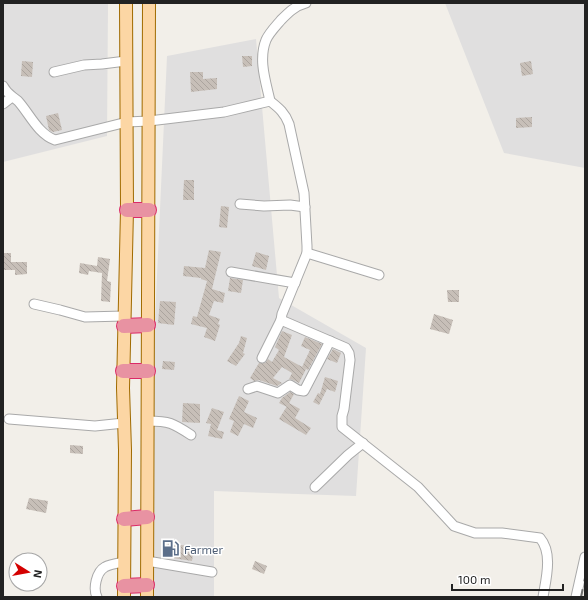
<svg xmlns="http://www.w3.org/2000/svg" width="588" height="600" font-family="'Exo 2',sans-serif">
<defs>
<pattern id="building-back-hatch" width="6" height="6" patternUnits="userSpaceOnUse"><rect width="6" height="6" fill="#c7bfb8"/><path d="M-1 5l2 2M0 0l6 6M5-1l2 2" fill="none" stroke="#aba49e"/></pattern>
</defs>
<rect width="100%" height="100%" fill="#f2efe9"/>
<!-- residential -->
<g fill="#e0dfdf">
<path d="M 3,3 L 108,3 L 107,136 L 3,162 Z"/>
<path d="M 445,3 L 585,3 L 585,168 L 504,153 Z"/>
<path d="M 256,39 L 279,298 L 366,348 L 356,496 L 214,491 L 214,597 L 153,597 L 153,363 L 167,56 Z"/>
</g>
<!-- building -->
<g fill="url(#building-back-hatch)">
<path d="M 242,56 L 252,56 L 252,66 L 243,67 Z"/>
<path d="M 22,61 L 33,62 L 32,77 L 21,76 Z"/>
<path d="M 531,61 L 533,74 L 522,76 L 520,63 Z"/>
<path d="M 190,72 L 203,72 L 203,79 L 217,78 L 217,89 L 191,92 Z"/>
<path d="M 58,113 L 62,130 L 53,132 L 49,130 L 46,116 Z"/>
<path d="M 532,117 L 532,127 L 516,128 L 516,118 Z"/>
<path d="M 184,180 L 194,180 L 194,200 L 183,200 Z"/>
<path d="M 221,206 L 229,207 L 227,228 L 219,227 Z"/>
<path d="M 209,250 L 221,252 L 212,289 L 225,293 L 223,303 L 214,301 L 209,315 L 220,319 L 218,324 L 220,325 L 215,341 L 204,337 L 207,328 L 191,324 L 193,316 L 197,317 L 207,281 L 201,279 L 201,278 L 183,276 L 184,266 L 205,268 Z"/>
<path d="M 256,252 L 269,256 L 266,270 L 252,266 Z"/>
<path d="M 3,253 L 11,253 L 11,262 L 27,262 L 27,274 L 15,275 L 15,270 L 3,270 Z"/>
<path d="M 98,257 L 110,259 L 107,281 L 111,282 L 110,302 L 101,301 L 102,273 L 89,271 L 88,275 L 79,273 L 80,263 L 97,266 Z"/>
<path d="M 230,278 L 243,280 L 241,293 L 228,291 Z"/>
<path d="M 447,290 L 459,290 L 459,302 L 448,302 Z"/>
<path d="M 160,301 L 176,302 L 174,325 L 158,323 Z"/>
<path d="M 434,314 L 453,320 L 449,334 L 430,329 Z"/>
<path d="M 282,331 L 292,335 L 284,357 L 306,369 L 299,383 L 293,380 L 289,379 L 292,373 L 282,367 L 273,378 L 282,383 L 277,386 L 259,380 L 254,381 L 250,378 L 259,363 L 265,363 L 268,359 L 272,362 L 279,350 L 275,347 Z"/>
<path d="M 241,336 L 247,338 L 243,353 L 245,354 L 236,366 L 227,361 L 239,343 Z"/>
<path d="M 305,337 L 322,344 L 308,370 L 302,367 L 310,350 L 301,346 Z"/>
<path d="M 333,349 L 341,353 L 337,363 L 327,359 Z"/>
<path d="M 163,361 L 175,362 L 174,370 L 162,369 Z"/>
<path d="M 325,377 L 338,381 L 335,392 L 327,389 L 319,405 L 313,402 L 318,393 L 320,394 Z"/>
<path d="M 290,392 L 294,394 L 287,407 L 279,403 L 282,398 Z"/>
<path d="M 239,396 L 249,401 L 244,412 L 257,418 L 253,428 L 244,424 L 238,436 L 230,432 L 234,421 L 229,419 Z"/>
<path d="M 183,403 L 200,404 L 200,423 L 182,422 Z"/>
<path d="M 289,403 L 300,409 L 295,418 L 311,428 L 306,435 L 279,419 Z"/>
<path d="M 212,408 L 224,412 L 217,430 L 224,432 L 222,439 L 208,436 L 211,424 L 206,423 Z"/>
<path d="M 70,445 L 83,446 L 83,454 L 70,453 Z"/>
<path d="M 29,498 L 48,501 L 46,513 L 26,509 Z"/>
<path d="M 168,543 L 194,547 L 192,561 L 166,557 Z"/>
<path d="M 255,561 L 267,566 L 264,574 L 252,569 Z"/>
</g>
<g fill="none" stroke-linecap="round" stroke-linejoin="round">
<defs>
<g id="minor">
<path d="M 54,72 L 84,65 L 102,64 L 126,61"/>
<path d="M 3,86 C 7,94 11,95 18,101 C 29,113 38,134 55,140 L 127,122 L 149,121 L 224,112 L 270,101 C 279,108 285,113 289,124 L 304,193 L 307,246 L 307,253 L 282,314 L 281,320 L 346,348 L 349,353 L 350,360 L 344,409 L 342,416 L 342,427 L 418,487 L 454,526 L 475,533 L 502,533 L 540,538 C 553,553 546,579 543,597"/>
<path d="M 270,101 C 266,82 258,60 266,40 C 269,33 276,26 281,20 C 289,12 295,6 306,3"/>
<path d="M 3,104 L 12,97"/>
<path d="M 240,204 L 264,206 L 290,205 L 305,207"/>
<path d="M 307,253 L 379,275"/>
<path d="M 231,272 L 295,283"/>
<path d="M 34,304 L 60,310 L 85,317 L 124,316"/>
<path d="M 262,358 L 281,320"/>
<path d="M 248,389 L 257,386 L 278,393 L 290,385 L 298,390 L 304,391 L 330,341"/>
<path d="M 9,419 L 95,426 L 124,423"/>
<path d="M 148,421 C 169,421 173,423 191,435"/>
<path d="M 315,487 L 348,455 L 363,443"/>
<path d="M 147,561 L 212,572"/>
<path d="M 97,597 C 93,589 96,572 105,567 C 110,564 118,563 124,562"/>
<path d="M 576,597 L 585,557"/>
</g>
<g id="major">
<path d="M 124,597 L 125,450 L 123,388 L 127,210 L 126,3"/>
<path d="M 147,597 L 149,3"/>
</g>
<g id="highway">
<path d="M 127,210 L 149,210"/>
<path d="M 124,326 L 148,325"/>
<path d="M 123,371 L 148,371"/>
<path d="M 124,519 L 147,517"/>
<path d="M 124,586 L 147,585"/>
</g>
</defs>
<!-- minor casing -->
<use href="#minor" stroke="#a9a9a9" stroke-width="11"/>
<!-- major casing -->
<use href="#major" stroke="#a06b00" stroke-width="14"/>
<!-- highway casing -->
<use href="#highway" stroke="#dc2a67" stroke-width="16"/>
<!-- minor -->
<use href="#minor" stroke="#fff" stroke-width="9"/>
<!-- major -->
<use href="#major" stroke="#fcd6a4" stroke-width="12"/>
<!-- highway -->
<use href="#highway" stroke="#e892a2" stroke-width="14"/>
<!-- rail -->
<path stroke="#707070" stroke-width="2" stroke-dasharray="8 8" stroke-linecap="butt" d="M 581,597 L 585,578"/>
</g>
<!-- icons -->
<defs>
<symbol id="fuel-bare" viewBox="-9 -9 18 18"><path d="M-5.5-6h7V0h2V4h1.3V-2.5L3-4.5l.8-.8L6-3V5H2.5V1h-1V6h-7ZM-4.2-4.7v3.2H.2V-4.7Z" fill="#5c6f8a" stroke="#fff" stroke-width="2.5" paint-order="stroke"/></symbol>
</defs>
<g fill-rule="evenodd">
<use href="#fuel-bare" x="158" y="536" width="25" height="25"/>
</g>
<g text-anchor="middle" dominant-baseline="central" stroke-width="3" stroke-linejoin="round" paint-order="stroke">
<!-- service labels -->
<g font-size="12" fill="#4e5e75" stroke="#fff" text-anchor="start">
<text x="184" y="549">Farmer</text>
</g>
</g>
<!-- border -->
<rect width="588" height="600" fill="none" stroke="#222222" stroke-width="8"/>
<!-- north arrow -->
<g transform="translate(28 572) rotate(101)"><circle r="19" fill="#ffffff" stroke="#a7a7a7"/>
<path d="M0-3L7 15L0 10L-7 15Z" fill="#d40000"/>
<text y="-6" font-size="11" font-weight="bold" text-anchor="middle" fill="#222222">N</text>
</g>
<!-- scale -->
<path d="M452 584v6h111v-6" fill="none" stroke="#222222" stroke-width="2"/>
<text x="458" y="584" font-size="12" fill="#222222" stroke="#ffffff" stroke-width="3" paint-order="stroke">100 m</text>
</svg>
